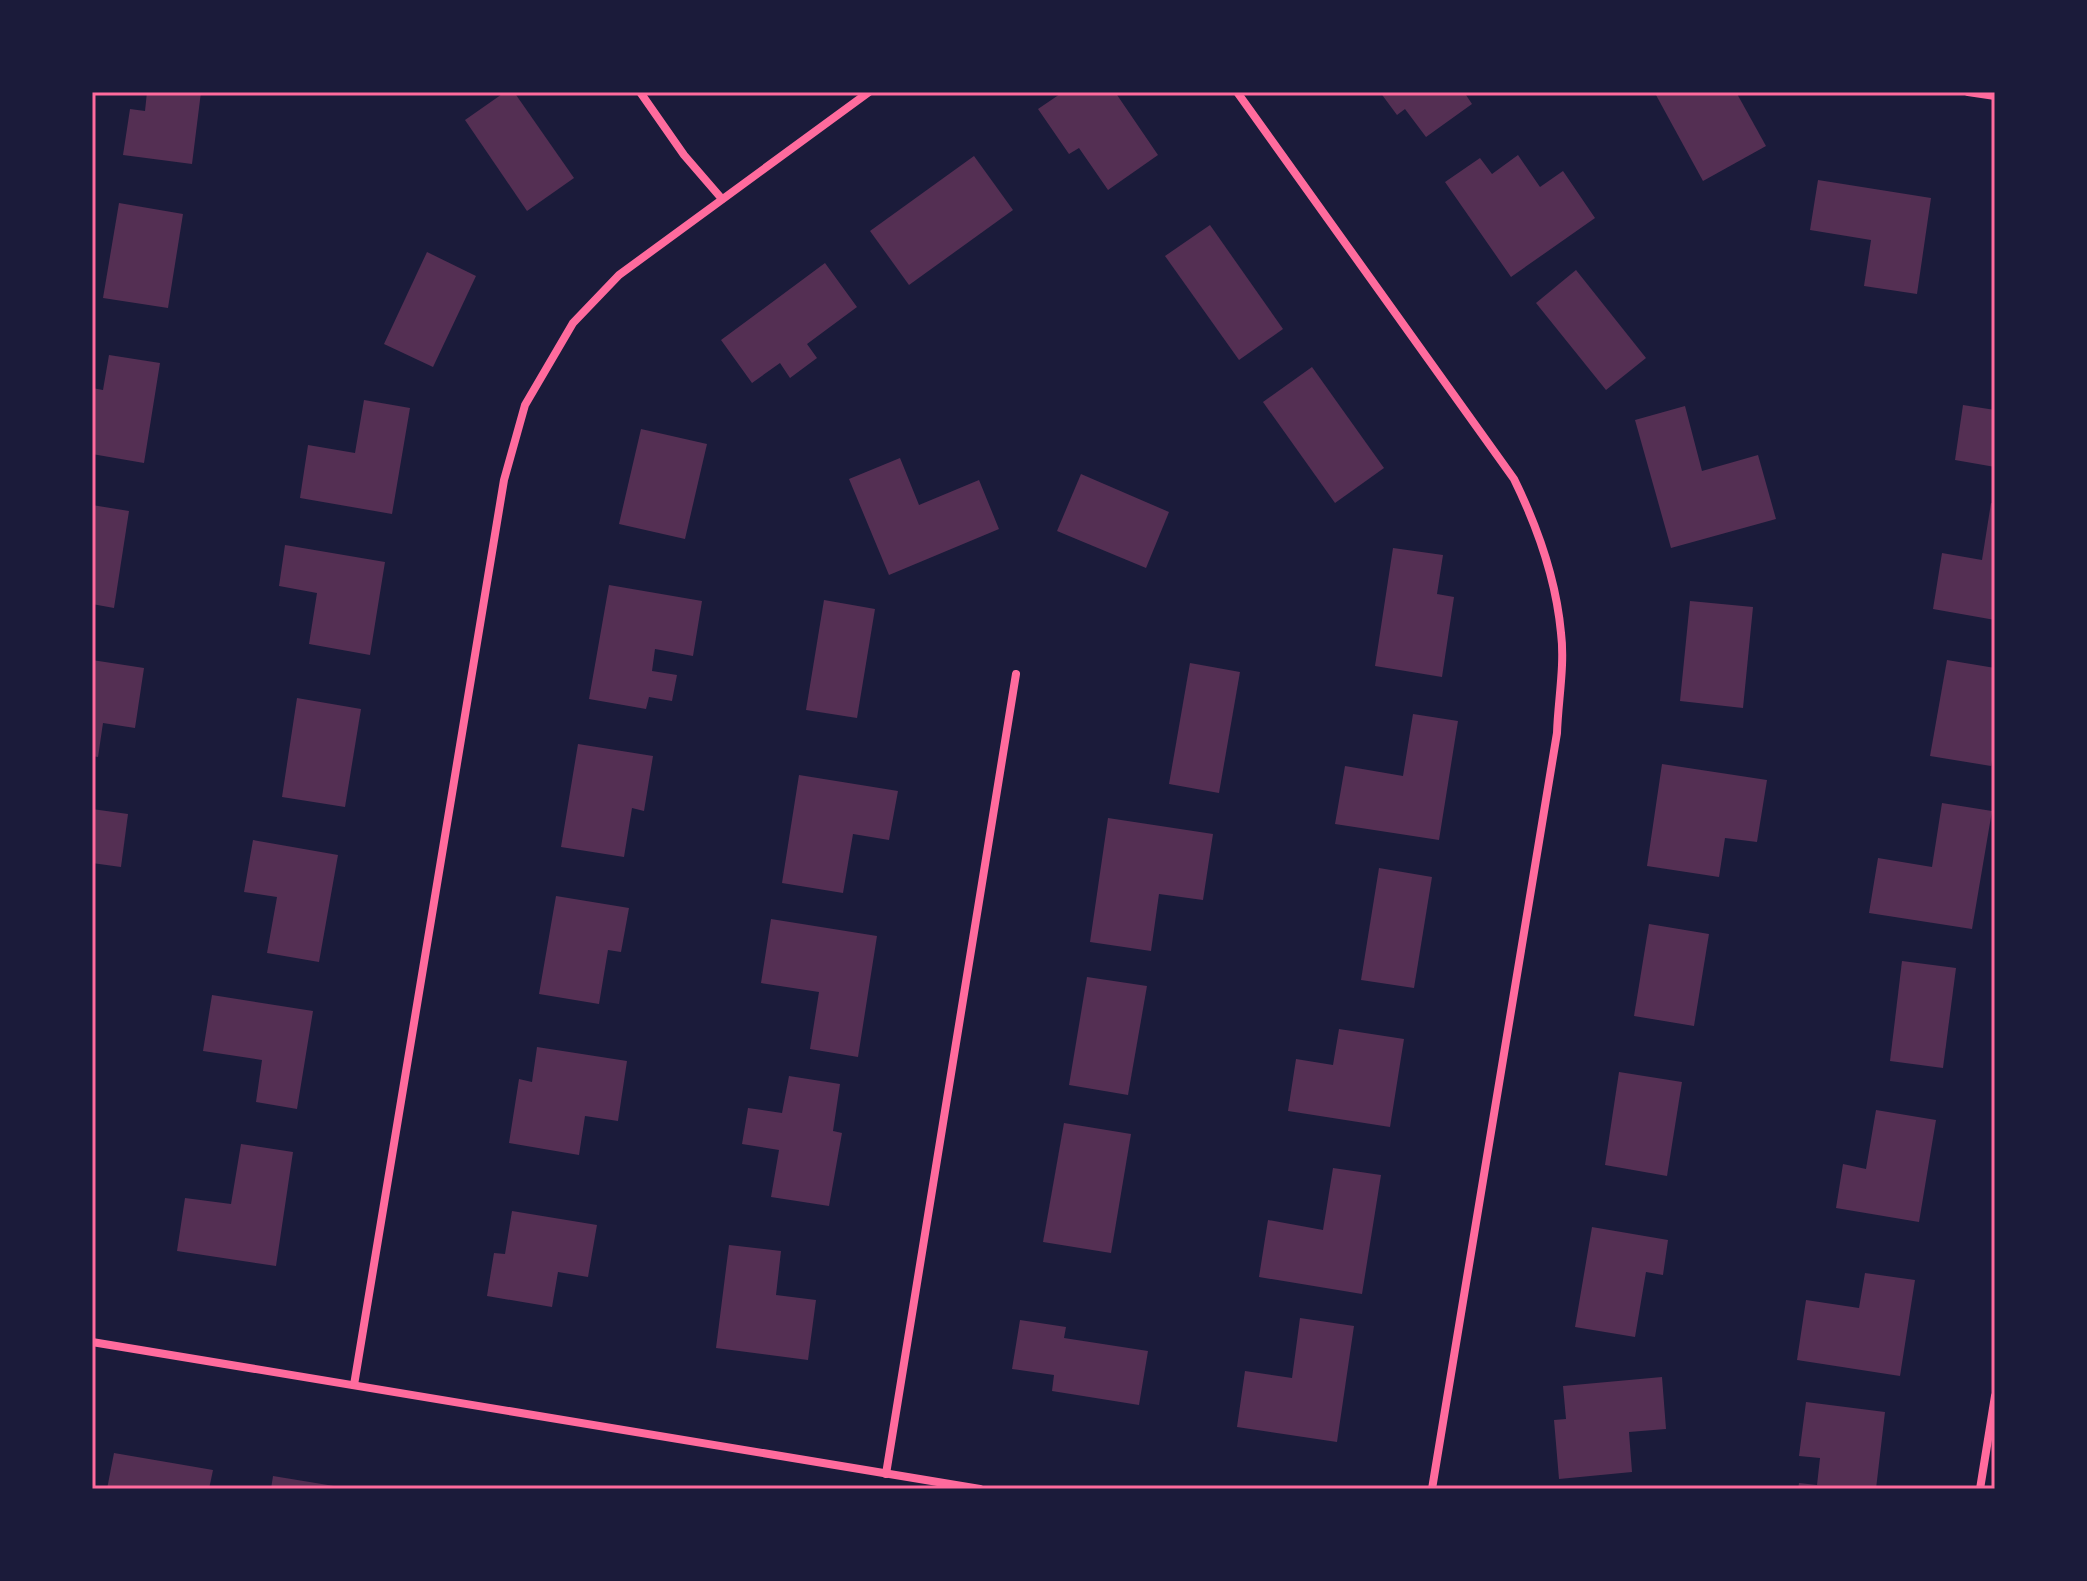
<svg xmlns="http://www.w3.org/2000/svg" width="2087" height="1581" font-family="'Public Sans',sans-serif">
<rect width="100%" height="100%" fill="#1b1b3a"/>
<!-- building -->
<g fill="#542f53">
<path d="M 147,92 L 201,92 L 192,164 L 123,155 L 130,109 L 145,111 Z"/>
<path d="M 505,92 L 514,92 L 574,178 L 527,211 L 465,120 Z"/>
<path d="M 1063,92 L 1115,92 L 1158,155 L 1108,190 L 1079,148 L 1069,154 L 1038,109 Z"/>
<path d="M 1380,92 L 1464,92 L 1472,104 L 1426,137 L 1405,109 L 1397,115 Z"/>
<path d="M 1663,92 L 1736,92 L 1766,146 L 1703,181 L 1656,95 Z"/>
<path d="M 1518,155 L 1540,187 L 1563,171 L 1595,218 L 1511,277 L 1445,182 L 1480,158 L 1492,174 Z"/>
<path d="M 974,156 L 1013,210 L 909,285 L 870,231 Z"/>
<path d="M 1818,180 L 1931,198 L 1917,294 L 1864,286 L 1871,240 L 1810,230 Z"/>
<path d="M 119,203 L 183,214 L 168,308 L 103,298 Z"/>
<path d="M 1210,225 L 1283,329 L 1239,360 L 1165,256 Z"/>
<path d="M 427,252 L 476,276 L 433,367 L 384,344 Z"/>
<path d="M 825,263 L 857,307 L 807,344 L 817,358 L 790,378 L 780,363 L 752,383 L 721,340 Z"/>
<path d="M 1576,270 L 1646,358 L 1606,390 L 1536,303 Z"/>
<path d="M 109,355 L 160,363 L 144,463 L 92,454 L 92,388 L 103,390 Z"/>
<path d="M 1312,367 L 1384,468 L 1335,503 L 1263,402 Z"/>
<path d="M 364,400 L 410,408 L 392,514 L 300,498 L 308,445 L 355,453 Z"/>
<path d="M 1963,405 L 1995,410 L 1995,467 L 1955,460 Z"/>
<path d="M 1685,406 L 1702,471 L 1758,455 L 1776,519 L 1671,548 L 1635,420 Z"/>
<path d="M 641,429 L 707,444 L 685,539 L 619,524 Z"/>
<path d="M 900,458 L 919,505 L 979,480 L 999,529 L 889,575 L 849,479 Z"/>
<path d="M 1081,474 L 1169,512 L 1146,568 L 1057,531 Z"/>
<path d="M 1991,503 L 1995,504 L 1995,620 L 1933,609 L 1942,553 L 1982,560 Z"/>
<path d="M 92,505 L 129,511 L 114,608 L 92,604 Z"/>
<path d="M 285,545 L 385,562 L 370,655 L 309,644 L 317,593 L 279,586 Z"/>
<path d="M 1393,548 L 1443,555 L 1437,594 L 1454,597 L 1442,677 L 1375,666 Z"/>
<path d="M 609,585 L 702,601 L 693,656 L 655,649 L 652,671 L 677,675 L 672,701 L 649,697 L 646,709 L 589,699 Z"/>
<path d="M 824,600 L 875,609 L 857,718 L 806,710 Z"/>
<path d="M 1690,601 L 1753,607 L 1743,708 L 1680,701 Z"/>
<path d="M 92,660 L 144,668 L 135,728 L 103,723 L 98,757 L 92,756 Z"/>
<path d="M 1947,660 L 1995,668 L 1995,744 L 1991,766 L 1930,756 Z"/>
<path d="M 1190,663 L 1240,672 L 1219,793 L 1169,784 Z"/>
<path d="M 297,698 L 361,709 L 345,807 L 282,797 Z"/>
<path d="M 1413,714 L 1458,721 L 1439,840 L 1335,824 L 1345,766 L 1403,776 Z"/>
<path d="M 578,744 L 653,756 L 644,811 L 632,808 L 624,857 L 561,847 Z"/>
<path d="M 1662,764 L 1767,780 L 1757,842 L 1725,838 L 1719,877 L 1647,866 Z"/>
<path d="M 799,775 L 898,791 L 889,840 L 853,834 L 843,893 L 782,883 Z"/>
<path d="M 1942,803 L 1992,811 L 1972,929 L 1869,913 L 1878,858 L 1932,867 Z"/>
<path d="M 92,809 L 128,814 L 121,867 L 92,863 Z"/>
<path d="M 1108,818 L 1213,834 L 1203,900 L 1159,894 L 1151,951 L 1090,942 Z"/>
<path d="M 253,840 L 338,855 L 319,962 L 267,953 L 277,897 L 244,892 Z"/>
<path d="M 1379,868 L 1432,877 L 1414,988 L 1361,980 Z"/>
<path d="M 556,896 L 629,908 L 621,952 L 608,950 L 599,1004 L 539,994 Z"/>
<path d="M 771,919 L 877,936 L 858,1057 L 810,1049 L 819,992 L 761,983 Z"/>
<path d="M 1649,924 L 1709,934 L 1694,1026 L 1634,1016 Z"/>
<path d="M 1902,961 L 1956,968 L 1943,1068 L 1890,1061 Z"/>
<path d="M 1087,977 L 1147,986 L 1128,1095 L 1069,1085 Z"/>
<path d="M 212,995 L 313,1011 L 297,1109 L 256,1102 L 262,1060 L 203,1051 Z"/>
<path d="M 1339,1029 L 1404,1039 L 1390,1127 L 1288,1111 L 1296,1059 L 1333,1065 Z"/>
<path d="M 537,1047 L 627,1061 L 618,1121 L 585,1116 L 579,1155 L 509,1143 L 519,1079 L 532,1082 Z"/>
<path d="M 1619,1072 L 1682,1082 L 1667,1176 L 1605,1165 Z"/>
<path d="M 789,1076 L 840,1084 L 833,1131 L 842,1133 L 829,1206 L 771,1197 L 779,1150 L 742,1144 L 748,1108 L 782,1113 Z"/>
<path d="M 1876,1110 L 1936,1120 L 1919,1222 L 1836,1208 L 1843,1164 L 1866,1169 Z"/>
<path d="M 1064,1123 L 1131,1134 L 1111,1253 L 1043,1242 Z"/>
<path d="M 241,1144 L 293,1152 L 276,1266 L 177,1251 L 185,1198 L 231,1204 Z"/>
<path d="M 1333,1168 L 1381,1175 L 1362,1294 L 1259,1277 L 1268,1220 L 1323,1230 Z"/>
<path d="M 512,1211 L 597,1225 L 588,1277 L 558,1272 L 552,1307 L 487,1296 L 494,1253 L 505,1254 Z"/>
<path d="M 1592,1227 L 1668,1240 L 1663,1275 L 1646,1272 L 1635,1337 L 1575,1327 Z"/>
<path d="M 729,1245 L 781,1251 L 776,1295 L 816,1300 L 808,1360 L 716,1348 Z"/>
<path d="M 1865,1273 L 1915,1280 L 1900,1376 L 1797,1360 L 1806,1300 L 1859,1308 Z"/>
<path d="M 1300,1318 L 1354,1326 L 1337,1442 L 1237,1427 L 1245,1371 L 1292,1378 Z"/>
<path d="M 1020,1320 L 1066,1327 L 1064,1338 L 1148,1351 L 1139,1405 L 1052,1391 L 1054,1375 L 1012,1369 Z"/>
<path d="M 1662,1377 L 1666,1429 L 1629,1432 L 1632,1472 L 1559,1479 L 1554,1420 L 1566,1419 L 1563,1386 Z"/>
<path d="M 1806,1402 L 1885,1412 L 1876,1489 L 1798,1489 L 1799,1483 L 1817,1485 L 1820,1458 L 1799,1456 Z"/>
<path d="M 114,1453 L 213,1470 L 209,1489 L 107,1489 Z"/>
<path d="M 273,1476 L 340,1487 L 339,1489 L 271,1489 Z"/>
</g>
<g fill="none" stroke-linecap="round" stroke-linejoin="round">
<!-- minor -->
<g stroke="#ff6b9d" stroke-width="8">
<path d="M 640,92 L 684,155 L 722,199"/>
<path d="M 1237,92 L 1514,479 C 1538,528 1556,578 1561,633 C 1565,665 1558,701 1557,733 L 1432,1489"/>
<path d="M 1968,92 L 1995,96"/>
<path d="M 92,1342 L 980,1489"/>
<path d="M 354,1385 L 504,480 L 525,405 L 573,323 L 619,275 L 869,92"/>
<path d="M 886,1474 L 1016,674"/>
<path d="M 1980,1489 L 1995,1396"/>
</g>
</g>
<!-- border -->
<rect width="2087" height="1581" fill="none" stroke="#1b1b3a" stroke-width="188"/>
<rect x="94" y="94" width="1899" height="1393" fill="none" stroke="#ff6b9d" stroke-width="3"/>
</svg>
